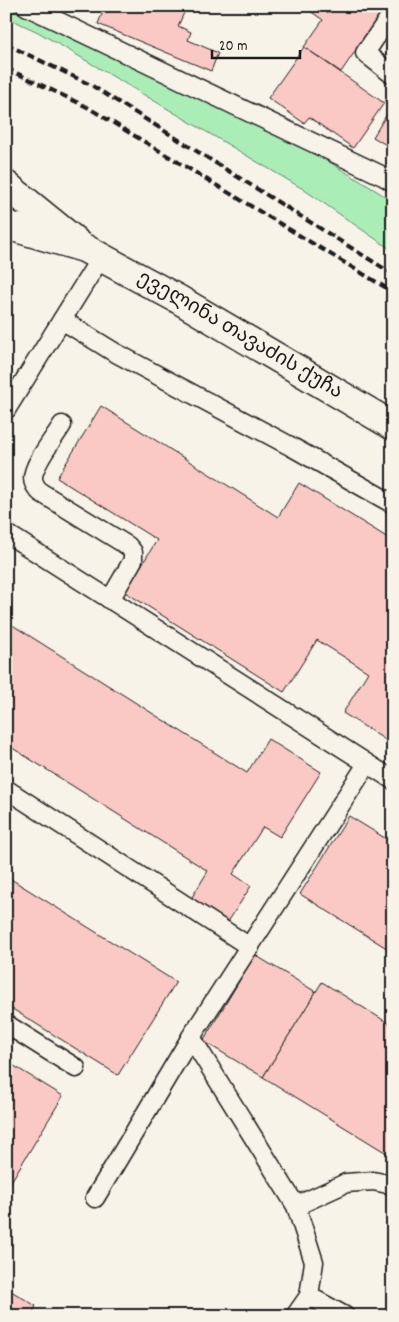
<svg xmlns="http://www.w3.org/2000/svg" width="399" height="1322" font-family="Dekko,'Noto Sans Georgian',sans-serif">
<rect width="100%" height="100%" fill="#f7f3e8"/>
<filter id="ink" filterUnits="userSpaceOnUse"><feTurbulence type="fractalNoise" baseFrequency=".02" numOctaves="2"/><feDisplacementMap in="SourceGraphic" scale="10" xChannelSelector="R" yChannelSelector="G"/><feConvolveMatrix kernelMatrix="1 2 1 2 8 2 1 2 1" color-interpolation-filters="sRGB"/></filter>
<g filter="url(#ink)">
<!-- green -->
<path fill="#abedb7" stroke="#64846a" d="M 6,6 L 290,138 L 393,201 L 393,251 L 303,189 L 38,32 L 6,17 Z"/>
<!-- building -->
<g fill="#fac9c5" stroke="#1c1c1c">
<path d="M 105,6 L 187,6 L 178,26 L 191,32 L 188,40 L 218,53 L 211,71 L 98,24 Z"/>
<path d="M 303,6 L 386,6 L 341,72 L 304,47 L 323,20 Z"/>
<path d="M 304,47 L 384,103 L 353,148 L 309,117 L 304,123 L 268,98 Z"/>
<path d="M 393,104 L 393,149 L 373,137 Z"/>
<path d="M 6,366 L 12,370 L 6,379 Z"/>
<path d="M 101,406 L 278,517 L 299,483 L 393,541 L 393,578 L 388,586 L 393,589 L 393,731 L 387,741 L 343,713 L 368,672 L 317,640 L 284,692 L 125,592 L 157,540 L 57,478 Z"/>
<path d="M 6,621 L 247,773 L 268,739 L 321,772 L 280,837 L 263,827 L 233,874 L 251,886 L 226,925 L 189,902 L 208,871 L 6,744 Z"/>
<path d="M 349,816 L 393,843 L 393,952 L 300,894 Z"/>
<path d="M 6,876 L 176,982 L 118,1075 L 6,1005 Z"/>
<path d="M 255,955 L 316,992 L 263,1077 L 203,1041 Z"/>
<path d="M 322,982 L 393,1026 L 393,1157 L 263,1077 Z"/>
<path d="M 6,1061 L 63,1096 L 6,1190 Z"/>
<path d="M 6,1288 L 36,1306 L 31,1316 L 6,1316 Z"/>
</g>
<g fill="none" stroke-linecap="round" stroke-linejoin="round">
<defs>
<g id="service">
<path d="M 26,6 L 385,177 L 393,182"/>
<path d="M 393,12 L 365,53 L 393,75"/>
<path d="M 62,320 L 114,352 L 292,447 L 393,504"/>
<path d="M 6,410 L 101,257"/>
<path d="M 62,425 C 55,437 33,464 33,478 C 33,484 36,487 40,492 L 128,546 L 133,552 L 133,560 L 110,600"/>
<path d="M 6,533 L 393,780"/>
<path d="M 6,789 L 250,947"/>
<path d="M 6,1024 L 76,1068"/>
<path d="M 191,1037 L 296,1206 L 314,1262 L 309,1296 L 295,1316"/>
<path d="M 95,1198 L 191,1037 L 367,764"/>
<path d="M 296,1206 L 346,1183 L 373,1181 L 393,1185"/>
<path d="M 309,1296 L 345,1316"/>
</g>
<g id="secondary">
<path d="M 6,185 L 75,241"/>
<path id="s1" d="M 6,225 L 84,248 L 178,299 L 393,426"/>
</g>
</defs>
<!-- service casing -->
<use href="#service" stroke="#1c1c1c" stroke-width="21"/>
<!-- secondary casing -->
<use href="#secondary" stroke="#1c1c1c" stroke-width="31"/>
<!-- service -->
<use href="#service" stroke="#f7f3e8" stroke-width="18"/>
<!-- secondary -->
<use href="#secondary" stroke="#f7f3e8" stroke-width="28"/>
<!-- rail -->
<g stroke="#1c1c1c" stroke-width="4" stroke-dasharray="8 4" stroke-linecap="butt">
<path d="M 6,44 L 91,85 L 393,274"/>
<path d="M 6,68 L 87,107 L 393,292"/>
</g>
</g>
</g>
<g text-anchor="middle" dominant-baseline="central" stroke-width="4.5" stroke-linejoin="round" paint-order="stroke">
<!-- street labels -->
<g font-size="20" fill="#1c1c1c" stroke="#f7f3e8">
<text stroke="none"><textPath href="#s1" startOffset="260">ეველინა თავაძის ქუჩა</textPath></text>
</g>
</g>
<!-- margin -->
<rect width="399" height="1322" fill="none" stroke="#f7f3e8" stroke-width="25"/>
<rect x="12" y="12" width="374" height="1297" fill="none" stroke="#1c1c1c" stroke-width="2" filter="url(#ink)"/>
<!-- scale -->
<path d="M212 50v8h88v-8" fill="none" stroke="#1c1c1c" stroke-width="2.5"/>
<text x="219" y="50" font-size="15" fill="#1c1c1c" stroke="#f7f3e8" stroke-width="4" paint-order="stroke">20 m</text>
</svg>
